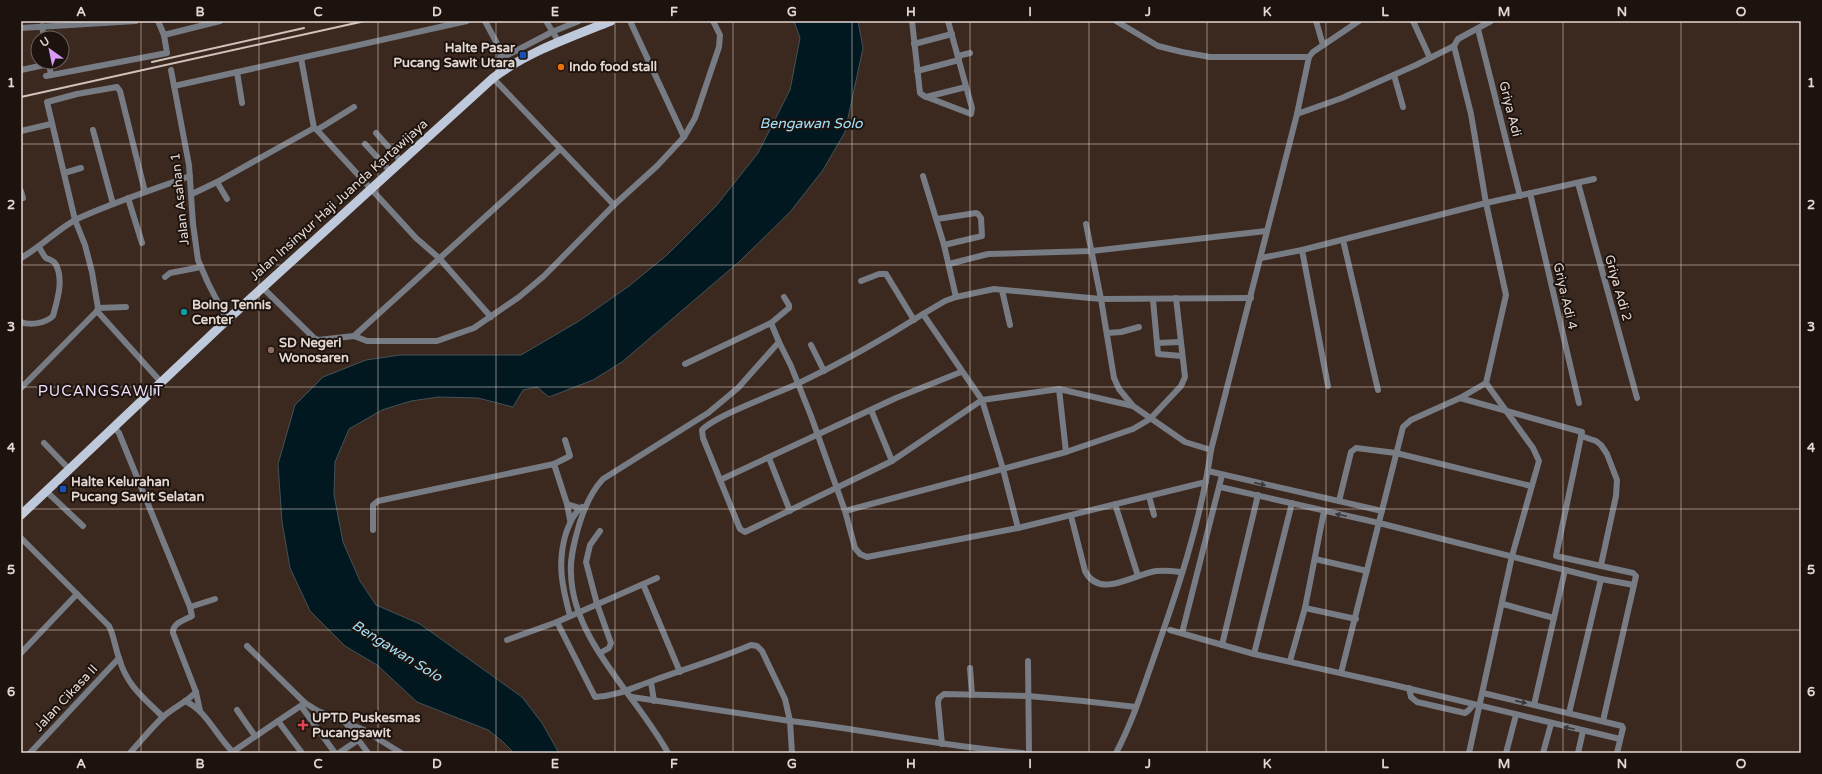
<svg xmlns="http://www.w3.org/2000/svg" width="1822" height="774" font-family="'Varela Round',sans-serif">
<rect width="100%" height="100%" fill="#3b281e"/>
<!-- water -->
<path fill="#011821" stroke="#455256" d="M 794,21 L 858,21 L 863,48 L 845,132 L 823,170 L 790,212 L 740,261 L 622,362 L 593,380 L 549,397 L 537,387 L 523,390 L 513,407 L 478,398 L 439,397 L 411,401 L 382,410 L 349,429 L 335,462 L 334,495 L 343,542 L 360,581 L 376,605 L 420,624 L 522,697 L 542,723 L 559,753 L 514,753 L 502,741 L 488,730 L 417,702 L 377,665 L 345,646 L 310,611 L 290,568 L 282,522 L 278,464 L 295,405 L 323,377 L 366,360 L 400,355 L 521,355 L 579,321 L 629,286 L 667,255 L 716,206 L 758,153 L 790,90 L 800,38 Z"/>
<g fill="none" stroke-linecap="round" stroke-linejoin="round">
<!-- street -->
<g stroke="#767b84" stroke-width="6">
<path d="M 485,21 L 501,51 L 500,59 L 502,71"/>
<path d="M 546,21 L 559,42"/>
<path d="M 630,21 L 684,137"/>
<path d="M 912,21 L 920,93 L 924,96 L 971,114 L 972,108 L 948,21"/>
<path d="M 1116,21 L 1158,46 L 1182,52 L 1210,57 L 1309,57"/>
<path d="M 1316,21 L 1323,45"/>
<path d="M 1413,21 L 1430,58"/>
<path d="M 42,26 L 44,38"/>
<path d="M 21,28 L 136,21"/>
<path d="M 1478,29 L 1520,196"/>
<path d="M 164,35 L 220,21"/>
<path d="M 914,44 L 952,34"/>
<path d="M 958,56 L 970,53"/>
<path d="M 301,58 L 314,128"/>
<path d="M 500,59 L 552,32 L 579,21"/>
<path d="M 21,70 L 49,64 L 51,75"/>
<path d="M 171,70 L 189,165 L 193,224 L 198,260 L 208,283 L 227,320"/>
<path d="M 917,71 L 959,60"/>
<path d="M 237,72 L 242,103"/>
<path d="M 1394,75 L 1403,107"/>
<path d="M 46,76 L 167,53 L 164,35 L 158,21"/>
<path d="M 493,78 L 614,205"/>
<path d="M 174,86 L 467,21"/>
<path d="M 926,97 L 966,87"/>
<path d="M 1297,114 L 1342,98 L 1416,65 L 1454,46 L 1458,39 L 1491,21"/>
<path d="M 93,130 L 113,204"/>
<path d="M 317,130 L 416,238 L 439,258 L 491,317"/>
<path d="M 21,131 L 51,124"/>
<path d="M 376,133 L 401,161"/>
<path d="M 365,144 L 390,171"/>
<path d="M 64,173 L 81,168"/>
<path d="M 923,176 L 944,245 L 956,297"/>
<path d="M 217,182 L 227,199"/>
<path d="M 1578,183 L 1637,398"/>
<path d="M 21,191 L 23,198"/>
<path d="M 1530,193 L 1579,403"/>
<path d="M 192,194 L 217,182 L 314,128 L 317,130 L 354,107"/>
<path d="M 128,198 L 142,243"/>
<path d="M 937,219 L 976,213 L 978,214 L 981,218 L 982,236 L 944,245"/>
<path d="M 1086,224 L 1101,299 L 1114,378 L 1119,389 L 1133,406 L 1185,442 L 1211,450"/>
<path d="M 1343,240 L 1378,390"/>
<path d="M 1302,250 L 1328,386"/>
<path d="M 21,258 C 41,247 59,228 77,219 C 114,202 152,190 190,176"/>
<path d="M 1261,258 L 1302,250 L 1486,203 L 1471,114 L 1454,46"/>
<path d="M 949,264 L 988,254 L 1092,251 L 1266,231"/>
<path d="M 165,277 L 170,273 L 201,267"/>
<path d="M 861,281 L 879,274 L 886,274 L 914,320"/>
<path d="M 263,288 L 314,338 L 318,340 L 354,336 L 367,341 L 437,341 L 474,328 L 519,297 L 544,276 L 614,205 L 657,166 L 684,137 L 695,118 L 719,47 L 720,35 L 713,21"/>
<path d="M 1002,290 L 1010,325"/>
<path d="M 1153,300 L 1158,354 L 1182,356"/>
<path d="M 98,308 L 126,307"/>
<path d="M 97,311 L 161,382"/>
<path d="M 923,314 L 945,301 L 956,297 L 994,289 L 1101,299 L 1251,298"/>
<path d="M 21,322 C 30,326 46,323 53,316 C 57,301 64,280 56,265 C 54,260 50,260 46,258 C 43,255 41,250 39,247"/>
<path d="M 771,323 L 789,308 L 789,305 L 784,297"/>
<path d="M 1107,333 L 1121,332 L 1139,327"/>
<path d="M 354,336 L 560,149"/>
<path d="M 1157,343 L 1180,342"/>
<path d="M 811,345 L 824,371"/>
<path d="M 685,364 L 771,323 L 779,342 L 791,366 L 811,416 L 845,511 L 855,548 L 860,554 L 867,557 L 1018,528 L 1206,482"/>
<path d="M 21,388 L 97,311 L 98,308 L 92,272 L 85,245 L 75,220 L 47,102 L 77,94 L 117,87 L 120,91 L 145,192"/>
<path d="M 1059,389 L 1066,452"/>
<path d="M 1460,398 L 1582,432 L 1556,556 L 1633,573 L 1636,576 L 1603,721"/>
<path d="M 871,410 L 892,461"/>
<path d="M 114,427 L 119,433 L 190,607 L 215,599"/>
<path d="M 1581,436 L 1596,441 L 1601,445 L 1607,454 L 1617,480 L 1616,496 L 1601,565"/>
<path d="M 44,443 L 69,469"/>
<path d="M 769,458 L 790,511"/>
<path d="M 554,464 L 570,456 L 565,440"/>
<path d="M 1208,471 L 1382,511"/>
<path d="M 720,480 L 896,398 L 961,372"/>
<path d="M 1220,487 L 1379,523 L 1601,579 L 1634,585"/>
<path d="M 46,491 L 83,526"/>
<path d="M 1149,496 L 1154,515"/>
<path d="M 1339,501 L 1351,452 L 1356,448 L 1396,453 L 1531,486"/>
<path d="M 567,504 L 570,520"/>
<path d="M 1115,504 L 1138,576"/>
<path d="M 845,511 L 1066,452 L 1133,429 L 1150,419 L 1181,386 L 1185,377 L 1176,298"/>
<path d="M 1071,516 L 1085,571 C 1100,600 1134,574 1156,571 C 1164,570 1173,571 1181,572"/>
<path d="M 1018,528 L 1003,469 L 982,400 L 923,314 C 882,340 841,363 797,384 C 776,394 716,415 702,430 L 703,438 L 740,529 L 745,532 L 892,461 L 982,400 L 1059,389 L 1133,406"/>
<path d="M 373,530 L 373,505 L 378,501 L 554,464 L 567,504 L 580,508"/>
<path d="M 600,531 L 590,545 L 586,562 L 597,604 L 611,643 L 609,648 L 600,653"/>
<path d="M 21,538 L 109,626 C 114,636 115,647 119,658 C 127,686 143,697 163,717"/>
<path d="M 1315,559 L 1367,571"/>
<path d="M 643,584 L 680,672"/>
<path d="M 1503,604 L 1554,618"/>
<path d="M 190,607 L 192,616 C 185,620 172,623 173,633 L 196,692 L 200,711"/>
<path d="M 1305,608 L 1356,619"/>
<path d="M 570,616 C 562,586 557,563 566,533 C 570,523 573,514 582,507"/>
<path d="M 1170,630 L 1254,654 L 1394,685 L 1620,739"/>
<path d="M 1182,633 L 1222,475"/>
<path d="M 507,640 L 557,622"/>
<path d="M 1222,645 L 1258,495"/>
<path d="M 247,646 L 305,703"/>
<path d="M 21,653 L 77,594"/>
<path d="M 1254,654 L 1292,503"/>
<path d="M 1028,661 L 1029,753"/>
<path d="M 1290,661 L 1305,608 L 1324,511"/>
<path d="M 970,668 L 972,695"/>
<path d="M 1341,673 L 1403,427 L 1411,420 L 1460,398 L 1486,383"/>
<path d="M 651,682 L 654,701"/>
<path d="M 1409,688 L 1411,697 L 1417,702 L 1465,713 L 1469,710 L 1473,705"/>
<path d="M 1483,693 L 1622,726 L 1623,728 L 1617,753"/>
<path d="M 632,697 L 790,721 L 785,699 L 762,651 L 757,646 L 751,645 C 718,659 685,669 652,681 C 632,688 617,696 595,697 L 557,622 L 657,578"/>
<path d="M 185,701 C 207,711 216,736 233,752"/>
<path d="M 1534,705 L 1565,570"/>
<path d="M 301,706 L 335,753"/>
<path d="M 237,710 L 255,736"/>
<path d="M 1569,713 L 1601,579"/>
<path d="M 345,722 L 368,753"/>
<path d="M 942,744 L 938,703 L 939,698 L 944,694 L 1028,696 L 1083,701 L 1136,707"/>
<path d="M 30,753 L 119,658"/>
<path d="M 130,753 C 141,741 152,727 164,716 C 174,707 187,702 196,692"/>
<path d="M 231,753 L 278,721"/>
<path d="M 302,753 L 278,721 L 305,703 L 318,711 L 364,730 L 401,753"/>
<path d="M 339,753 L 358,740"/>
<path d="M 668,753 C 637,696 572,640 571,573 C 570,560 573,548 576,536 C 581,516 588,495 603,479 L 708,413 L 738,388 L 779,342"/>
<path d="M 792,753 L 790,721 C 868,730 945,747 1023,753"/>
<path d="M 1116,753 C 1132,723 1142,691 1153,660 C 1177,592 1201,521 1211,450 L 1297,114 L 1309,57 L 1313,52 L 1359,21"/>
<path d="M 1469,753 L 1512,556 L 1539,461 L 1533,448 L 1486,383 L 1506,295 L 1486,203 L 1594,179"/>
<path d="M 1506,753 L 1516,715"/>
<path d="M 1543,753 L 1551,724"/>
<path d="M 1578,753 L 1583,731"/>
</g>
<!-- primary -->
<path stroke="#becadc" stroke-width="9" d="M 21,515 L 227,320 L 493,78 C 527,52 571,37 611,21"/>
<!-- rail -->
<g stroke="#d0c3bb" stroke-width="2">
<path d="M 152,62 L 304,28"/>
<path d="M 21,97 L 365,21"/>
</g>
</g>
<!-- one-way arrows -->
<defs><path id="oneway-solid" d="M-6-.8H1V-3.2L6.5 0L1 3.2V.8H-6Z"/></defs>
<g fill="#3c3738">
<use href="#oneway-solid" transform="translate(1260 484) rotate(13)"/>
<use href="#oneway-solid" transform="translate(1341 515) rotate(-168)"/>
<use href="#oneway-solid" transform="translate(1521 702) rotate(13)"/>
<use href="#oneway-solid" transform="translate(1569 728) rotate(-168)"/>
</g>
<!-- grid -->
<path fill="none" stroke="#e5d8d1" stroke-width="1" stroke-opacity="0.55" d="M 141,21 L 141,753M 259,21 L 259,753M 378,21 L 378,753M 496,21 L 496,753M 615,21 L 615,753M 733,21 L 733,753M 852,21 L 852,753M 970,21 L 970,753M 1089,21 L 1089,753M 1207,21 L 1207,753M 1326,21 L 1326,753M 1444,21 L 1444,753M 1563,21 L 1563,753M 1681,21 L 1681,753M 21,144 L 1801,144M 21,265 L 1801,265M 21,387 L 1801,387M 21,509 L 1801,509M 21,630 L 1801,630"/>
<!-- markers -->
<g fill="#1a4fb4" stroke="#1c130f" stroke-width="1.5">
<rect x="519" y="51" width="8" height="8" rx="2"/>
<rect x="59" y="485" width="8" height="8" rx="2"/>
</g>
<circle fill="#e8710a" stroke="#1c130f" stroke-width="1.5" cx="561" cy="67" r="4"/>
<circle fill="#0f9aa8" stroke="#1c130f" stroke-width="1.5" cx="184" cy="312" r="4"/>
<circle fill="#8d6e63" stroke="#1c130f" stroke-width="1.5" cx="271" cy="350" r="4"/>
<path fill="#e0444e" stroke="#1c130f" stroke-width="1.5" d="M301 719h4v4h4v4h-4v4h-4v-4h-4v-4h4z"/>
<g text-anchor="middle" dominant-baseline="central" stroke-width="4" stroke-linejoin="round" paint-order="stroke">
<!-- poi labels -->
<g font-size="13" font-weight="bold" fill="#e5d8d1" stroke="#1c130f" text-anchor="start">
<text x="515" y="48" text-anchor="end">Halte Pasar<tspan x="515" dy="15">Pucang Sawit Utara</tspan></text>
<text x="569" y="67">Indo food stall</text>
<text x="192" y="305">Boing Tennis<tspan x="192" dy="15">Center</tspan></text>
<text x="279" y="343">SD Negeri<tspan x="279" dy="15">Wonosaren</tspan></text>
<text x="71" y="482">Halte Kelurahan<tspan x="71" dy="15">Pucang Sawit Selatan</tspan></text>
<text x="312" y="718">UPTD Puskesmas<tspan x="312" dy="15">Pucangsawit</tspan></text>
</g>
<!-- street labels -->
<g font-size="13" fill="#e5d8d1" stroke="#1c130f">
<text transform="translate(1510 109) rotate(76)">Griya Adi</text>
<text transform="translate(180 199) rotate(-96)">Jalan Asahan 1</text>
<text transform="translate(339 200) rotate(-42)">Jalan Insinyur Haji Juanda Kartawijaya</text>
<text transform="translate(1618 288) rotate(74)">Griya Adi 2</text>
<text transform="translate(1565 296) rotate(77)">Griya Adi 4</text>
<text transform="translate(66 698) rotate(-47)">Jalan Cikasa II</text>
</g>
<!-- water labels -->
<g font-size="14" font-style="italic" fill="#a3e1fb" stroke="#1c130f">
<text x="811" y="123">Bengawan Solo</text>
<text transform="translate(397 651) rotate(32)">Bengawan Solo</text>
</g>
<!-- quarter labels -->
<g font-size="15" letter-spacing="1" fill="#eddcf7" stroke="#1c130f">
<text x="101" y="391">PUCANGSAWIT</text>
</g>
</g>
<!-- border -->
<rect width="1822" height="774" fill="none" stroke="#1c130f" stroke-width="44"/>
<!-- north arrow -->
<g transform="translate(50 50) rotate(327)"><circle r="19" fill="#1c130f" stroke="#6c625d"/>
<path d="M0-3L7 15L0 10L-7 15Z" fill="#d89bf8"/>
<text y="-6" font-size="11" font-weight="bold" text-anchor="middle" fill="#e5d8d1">U</text>
</g>
<rect x="22" y="22" width="1778" height="730" fill="none" stroke="#e5d8d1" stroke-width="1.5"/>
<g font-size="13" text-anchor="middle" font-weight="bold" fill="#e5d8d1">
<text x="81" y="16">A</text>
<text x="200" y="16">B</text>
<text x="318" y="16">C</text>
<text x="437" y="16">D</text>
<text x="555" y="16">E</text>
<text x="674" y="16">F</text>
<text x="792" y="16">G</text>
<text x="911" y="16">H</text>
<text x="1030" y="16">I</text>
<text x="1148" y="16">J</text>
<text x="1267" y="16">K</text>
<text x="1385" y="16">L</text>
<text x="1504" y="16">M</text>
<text x="1622" y="16">N</text>
<text x="1741" y="16">O</text>
<text x="11" y="87">1</text>
<text x="1811" y="87">1</text>
<text x="11" y="209">2</text>
<text x="1811" y="209">2</text>
<text x="11" y="331">3</text>
<text x="1811" y="331">3</text>
<text x="11" y="452">4</text>
<text x="1811" y="452">4</text>
<text x="11" y="574">5</text>
<text x="1811" y="574">5</text>
<text x="11" y="696">6</text>
<text x="1811" y="696">6</text>
<text x="81" y="768">A</text>
<text x="200" y="768">B</text>
<text x="318" y="768">C</text>
<text x="437" y="768">D</text>
<text x="555" y="768">E</text>
<text x="674" y="768">F</text>
<text x="792" y="768">G</text>
<text x="911" y="768">H</text>
<text x="1030" y="768">I</text>
<text x="1148" y="768">J</text>
<text x="1267" y="768">K</text>
<text x="1385" y="768">L</text>
<text x="1504" y="768">M</text>
<text x="1622" y="768">N</text>
<text x="1741" y="768">O</text>
</g>
</svg>
